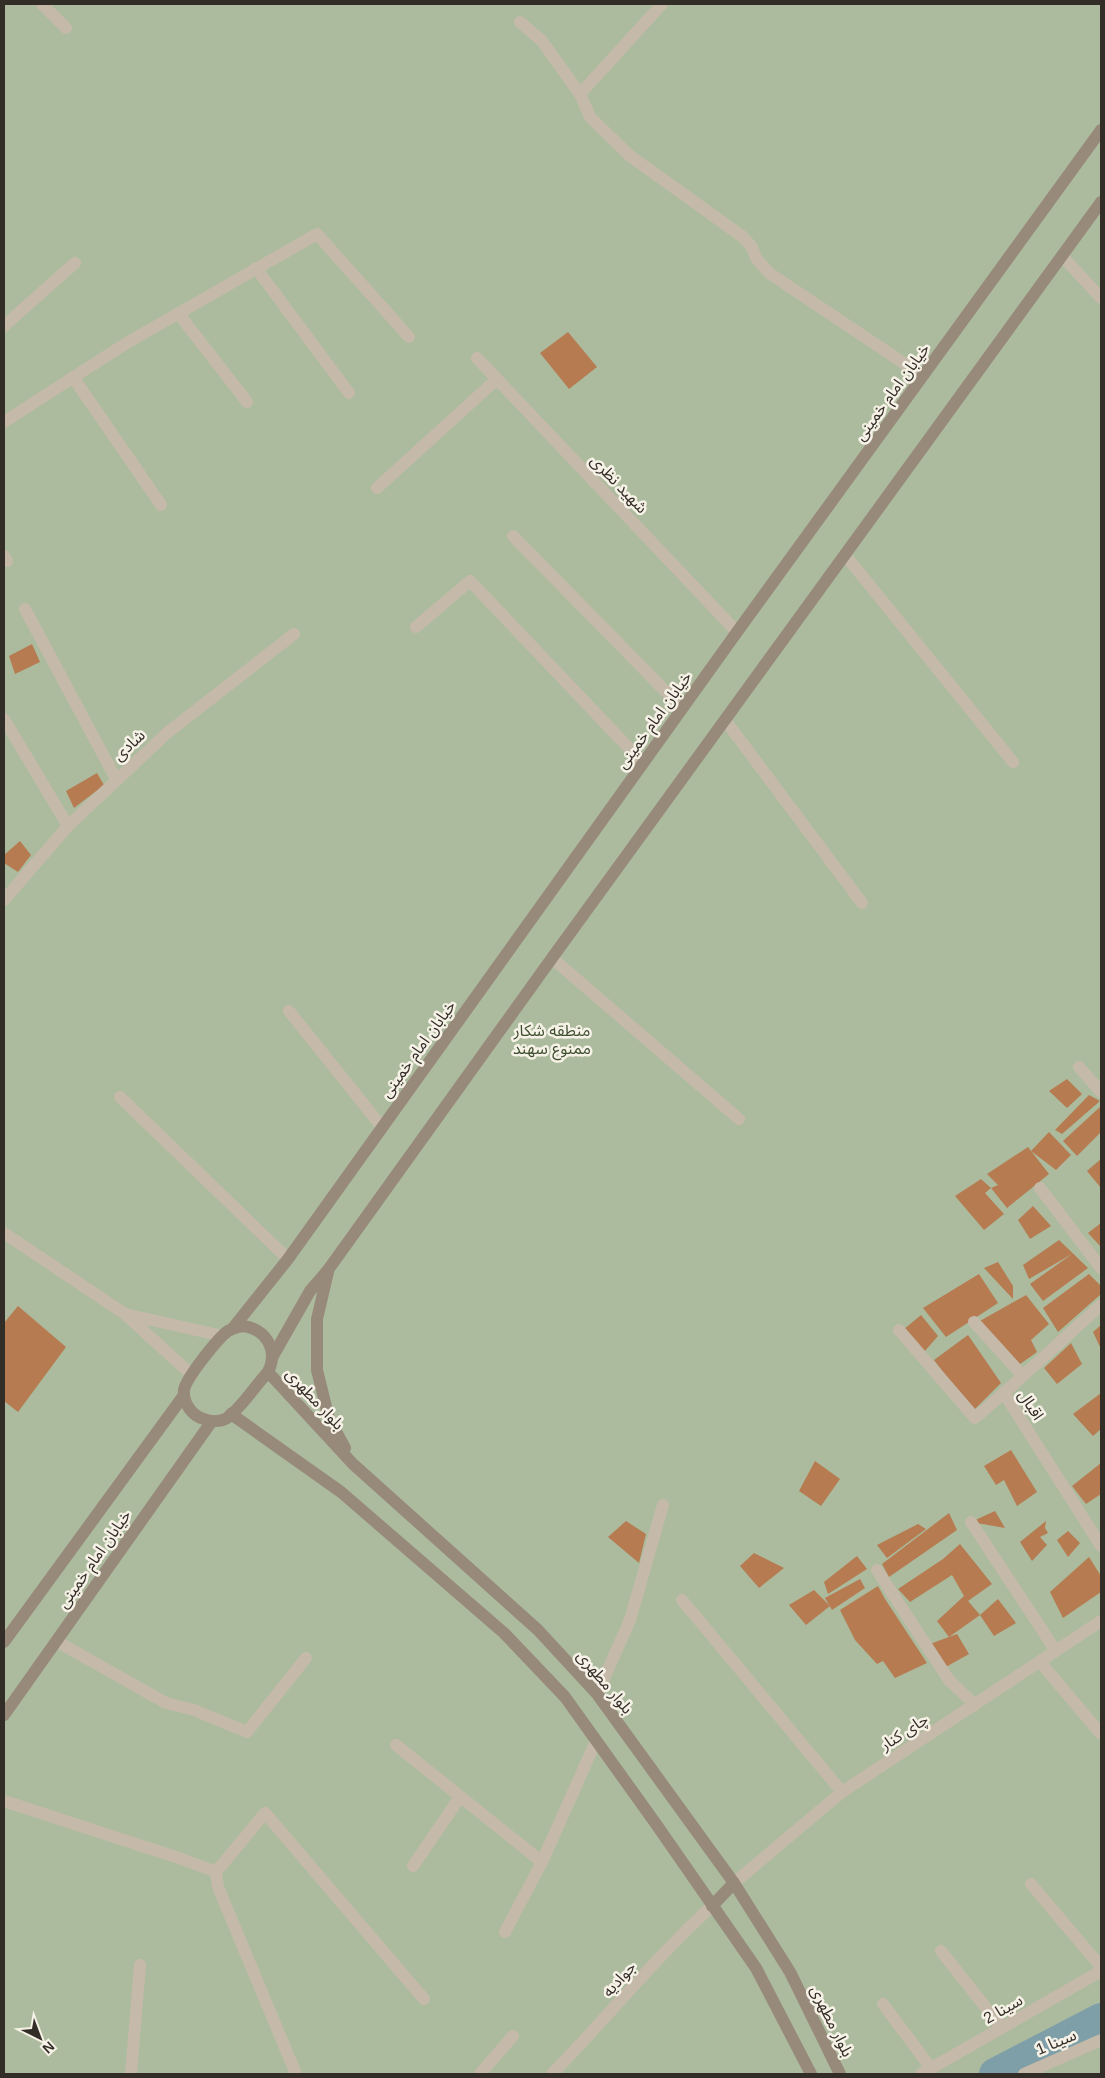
<svg xmlns="http://www.w3.org/2000/svg" width="1105" height="2078" font-family="Helvetica,'Noto Sans Arabic',sans-serif">
<rect width="100%" height="100%" fill="#eee8db"/>
<!-- green -->
<rect fill="#acbb9d" x="4" y="4" width="1097" height="2070"/>
<g fill="none" stroke-linecap="round" stroke-linejoin="round">
<!-- river -->
<path stroke="#7e9fa8" stroke-width="32" d="M 995,2074 L 1101,2019"/>
</g>
<!-- building -->
<g fill="#b67b51">
<path d="M 568,332 L 597,367 L 569,389 L 540,353 Z"/>
<path d="M 32,644 L 40,662 L 15,674 L 9,656 Z"/>
<path d="M 97,773 L 104,785 L 74,808 L 66,791 Z"/>
<path d="M 20,841 L 31,855 L 18,872 L 4,863 L 4,855 Z"/>
<path d="M 1067,1079 L 1082,1094 L 1067,1108 L 1049,1091 Z"/>
<path d="M 1089,1095 L 1100,1101 L 1062,1134 L 1055,1130 Z"/>
<path d="M 1101,1106 L 1101,1132 L 1077,1156 L 1063,1141 Z"/>
<path d="M 1049,1132 L 1071,1155 L 1056,1170 L 1031,1151 Z"/>
<path d="M 1028,1147 L 1049,1174 L 1007,1208 L 991,1188 L 998,1185 L 987,1174 Z"/>
<path d="M 1101,1159 L 1101,1188 L 1087,1171 Z"/>
<path d="M 981,1179 L 991,1188 L 985,1193 L 1004,1214 L 984,1230 L 955,1196 Z"/>
<path d="M 1033,1206 L 1051,1226 L 1030,1239 L 1018,1220 Z"/>
<path d="M 1101,1223 L 1101,1247 L 1088,1233 Z"/>
<path d="M 1059,1240 L 1088,1268 L 1043,1301 L 1030,1284 L 1072,1254 L 1029,1279 L 1023,1265 Z"/>
<path d="M 998,1262 L 1013,1286 L 1013,1299 L 984,1268 Z"/>
<path d="M 979,1274 L 998,1303 L 946,1337 L 923,1308 Z"/>
<path d="M 1089,1274 L 1101,1286 L 1101,1294 L 1058,1332 L 1043,1308 Z"/>
<path d="M 1026,1295 L 1049,1324 L 1031,1340 L 1037,1352 L 1016,1367 L 978,1322 Z"/>
<path d="M 18,1306 L 66,1347 L 18,1412 L 4,1401 L 4,1323 Z"/>
<path d="M 921,1315 L 938,1336 L 924,1352 L 903,1330 Z"/>
<path d="M 1101,1325 L 1101,1349 L 1093,1332 Z"/>
<path d="M 968,1335 L 1001,1383 L 973,1411 L 934,1360 Z"/>
<path d="M 1071,1343 L 1082,1364 L 1057,1384 L 1044,1368 Z"/>
<path d="M 1101,1393 L 1101,1429 L 1093,1436 L 1073,1414 Z"/>
<path d="M 1011,1450 L 1037,1492 L 1017,1506 L 1004,1480 L 996,1485 L 984,1466 Z"/>
<path d="M 815,1461 L 840,1479 L 821,1506 L 799,1491 Z"/>
<path d="M 1101,1463 L 1101,1494 L 1086,1504 L 1072,1486 Z"/>
<path d="M 995,1511 L 1005,1528 L 971,1522 Z"/>
<path d="M 949,1513 L 957,1530 L 889,1577 L 882,1564 Z"/>
<path d="M 626,1521 L 646,1534 L 639,1563 L 608,1537 Z"/>
<path d="M 1046,1521 L 1045,1528 L 1048,1533 L 1040,1537 L 1047,1545 L 1032,1561 L 1020,1542 Z"/>
<path d="M 918,1524 L 926,1529 L 887,1558 L 877,1545 Z"/>
<path d="M 1068,1531 L 1080,1543 L 1068,1557 L 1057,1540 Z"/>
<path d="M 960,1544 L 992,1584 L 968,1601 L 980,1615 L 949,1637 L 937,1621 L 964,1596 L 952,1575 L 910,1602 L 898,1589 L 943,1559 Z"/>
<path d="M 754,1553 L 784,1568 L 759,1588 L 740,1566 Z"/>
<path d="M 857,1556 L 867,1569 L 828,1594 L 824,1582 Z"/>
<path d="M 1089,1557 L 1101,1576 L 1101,1592 L 1063,1618 L 1050,1592 Z"/>
<path d="M 860,1579 L 865,1588 L 832,1610 L 825,1598 Z"/>
<path d="M 878,1586 L 885,1599 L 927,1663 L 895,1678 L 883,1661 L 877,1664 L 855,1640 L 840,1610 Z"/>
<path d="M 814,1590 L 830,1606 L 806,1625 L 789,1605 Z"/>
<path d="M 998,1599 L 1016,1623 L 994,1636 L 980,1615 Z"/>
<path d="M 957,1634 L 969,1654 L 944,1668 L 930,1644 Z"/>
</g>
<g fill="none" stroke-linecap="round" stroke-linejoin="round">
<!-- minor -->
<g stroke="#c5baa9" stroke-width="12">
<path d="M 42,4 L 66,28"/>
<path d="M 520,22 L 542,41 L 580,94 L 590,117 L 630,156 L 743,237 L 752,247 L 756,258 L 769,273 L 923,376"/>
<path d="M 580,94 L 662,4"/>
<path d="M 1062,256 L 1101,298"/>
<path d="M 256,268 L 349,393"/>
<path d="M 178,313 L 247,402"/>
<path d="M 4,326 L 75,263"/>
<path d="M 477,358 L 737,632"/>
<path d="M 73,377 L 161,505"/>
<path d="M 4,422 L 125,344 L 317,234 L 409,337"/>
<path d="M 377,488 L 497,379"/>
<path d="M 513,536 L 682,708"/>
<path d="M 4,556 L 7,561"/>
<path d="M 846,556 L 1013,762"/>
<path d="M 25,609 L 116,779"/>
<path d="M 416,627 L 470,581 L 643,763"/>
<path d="M 4,719 L 68,826"/>
<path d="M 725,720 L 862,903"/>
<path d="M 4,900 L 68,826 L 167,733 L 294,634"/>
<path d="M 552,958 L 739,1119"/>
<path d="M 289,1011 L 382,1127"/>
<path d="M 1079,1067 L 1101,1092"/>
<path d="M 120,1097 L 288,1259"/>
<path d="M 1040,1188 L 1101,1268"/>
<path d="M 1101,1305 L 1004,1393 L 1101,1546"/>
<path d="M 974,1322 L 1023,1376"/>
<path d="M 899,1330 L 975,1418 L 1004,1393"/>
<path d="M 971,1522 L 1056,1651"/>
<path d="M 877,1570 L 949,1680 L 975,1705"/>
<path d="M 682,1600 L 842,1792"/>
<path d="M 56,1641 L 166,1703 L 194,1710 L 247,1732 L 306,1658"/>
<path d="M 1040,1662 L 1101,1734"/>
<path d="M 597,1694 L 630,1620 L 663,1505"/>
<path d="M 396,1745 L 542,1862"/>
<path d="M 4,1801 L 182,1859 L 216,1872 L 218,1887 L 296,2074"/>
<path d="M 413,1866 L 460,1797"/>
<path d="M 216,1872 L 265,1813 L 424,1999"/>
<path d="M 734,1883 L 842,1792 L 1101,1621"/>
<path d="M 1031,1884 L 1101,1967"/>
<path d="M 505,1932 L 542,1862 L 596,1741"/>
<path d="M 941,1951 L 1002,2028"/>
<path d="M 883,2004 L 931,2068"/>
<path d="M 131,2074 L 140,1965"/>
<path d="M 480,2074 L 513,2036"/>
<path d="M 921,2074 L 1101,1971"/>
<path d="M 1024,2074 L 1101,2040"/>
</g>
<!-- tertiary -->
<g stroke="#c5baa9" stroke-width="12">
<path d="M 4,1233 L 125,1314 L 192,1375"/>
<path d="M 125,1314 L 223,1336"/>
<path d="M 552,2074 C 606,2019 655,1958 712,1906"/>
</g>
<!-- secondary -->
<g stroke="#988a7b" stroke-width="12">
<path d="M 328,1272 L 317,1319 L 317,1370 L 329,1419 L 345,1448"/>
<path d="M 243,1326 C 266,1329 279,1350 268,1372 C 256,1385 241,1408 227,1418 C 221,1422 211,1422 204,1419 C 192,1416 183,1403 184,1390 C 186,1378 218,1338 228,1331 C 233,1328 237,1327 243,1326 Z"/>
<path d="M 233,1328 L 288,1259 L 737,632 L 1101,130"/>
<path d="M 273,1356 L 310,1291 L 328,1270 L 552,958 L 1101,202"/>
<path d="M 268,1372 L 353,1464 L 538,1630 L 597,1694 L 734,1883 L 790,1972 L 840,2074"/>
<path d="M 231,1414 L 341,1492 L 504,1633 L 565,1697 L 656,1824 L 756,1968 L 811,2074"/>
<path d="M 4,1642 L 184,1395"/>
<path d="M 4,1715 L 212,1421"/>
<path d="M 712,1906 L 734,1883"/>
</g>
</g>
<g text-anchor="middle" dominant-baseline="central" stroke-width="5" stroke-linejoin="round" paint-order="stroke">
<!-- street labels -->
<g font-size="16" fill="#332d28" stroke="#f7f2e7">
<text transform="translate(892 392) rotate(-54)">خیابان امام خمینی</text>
<text transform="translate(619 484) rotate(46)">شهید نظری</text>
<text transform="translate(654 720) rotate(-54)">خیابان امام خمینی</text>
<text transform="translate(129 745) rotate(-43)">شادی</text>
<text transform="translate(418 1049) rotate(-54)">خیابان امام خمینی</text>
<text transform="translate(315 1399) rotate(47)">بلوار مطهری</text>
<text transform="translate(1031 1405) rotate(57)">اقبال</text>
<text transform="translate(94 1559) rotate(-55)">خیابان امام خمینی</text>
<text transform="translate(605 1682) rotate(50)">بلوار مطهری</text>
<text transform="translate(904 1732) rotate(-33)">چای کنار</text>
<text transform="translate(619 1979) rotate(-48)">جوادیه</text>
<text transform="translate(1003 2009) rotate(-30)">سینا 2</text>
<text transform="translate(832 2021) rotate(64)">بلوار مطهری</text>
<text transform="translate(1056 2042) rotate(-23)">سینا 1</text>
</g>
<!-- park labels -->
<g font-size="16" fill="#3d4e2f" stroke="#f7f2e7">
<text x="552" y="1030">منطقه شکار<tspan x="552" dy="18">ممنوع سهند</tspan></text>
</g>
</g>
<!-- border -->
<rect width="1105" height="2078" fill="none" stroke="#332d28" stroke-width="10"/>
<!-- north arrow -->
<g transform="translate(40 2038) rotate(138)" stroke="#f7f2e7" stroke-width="4" paint-order="stroke">
<path d="M0-4L9 19L0 12L-9 19Z" fill="#332d28"/>
<text y="-8" font-size="14" font-weight="bold" text-anchor="middle" fill="#332d28">N</text>
</g>
</svg>
